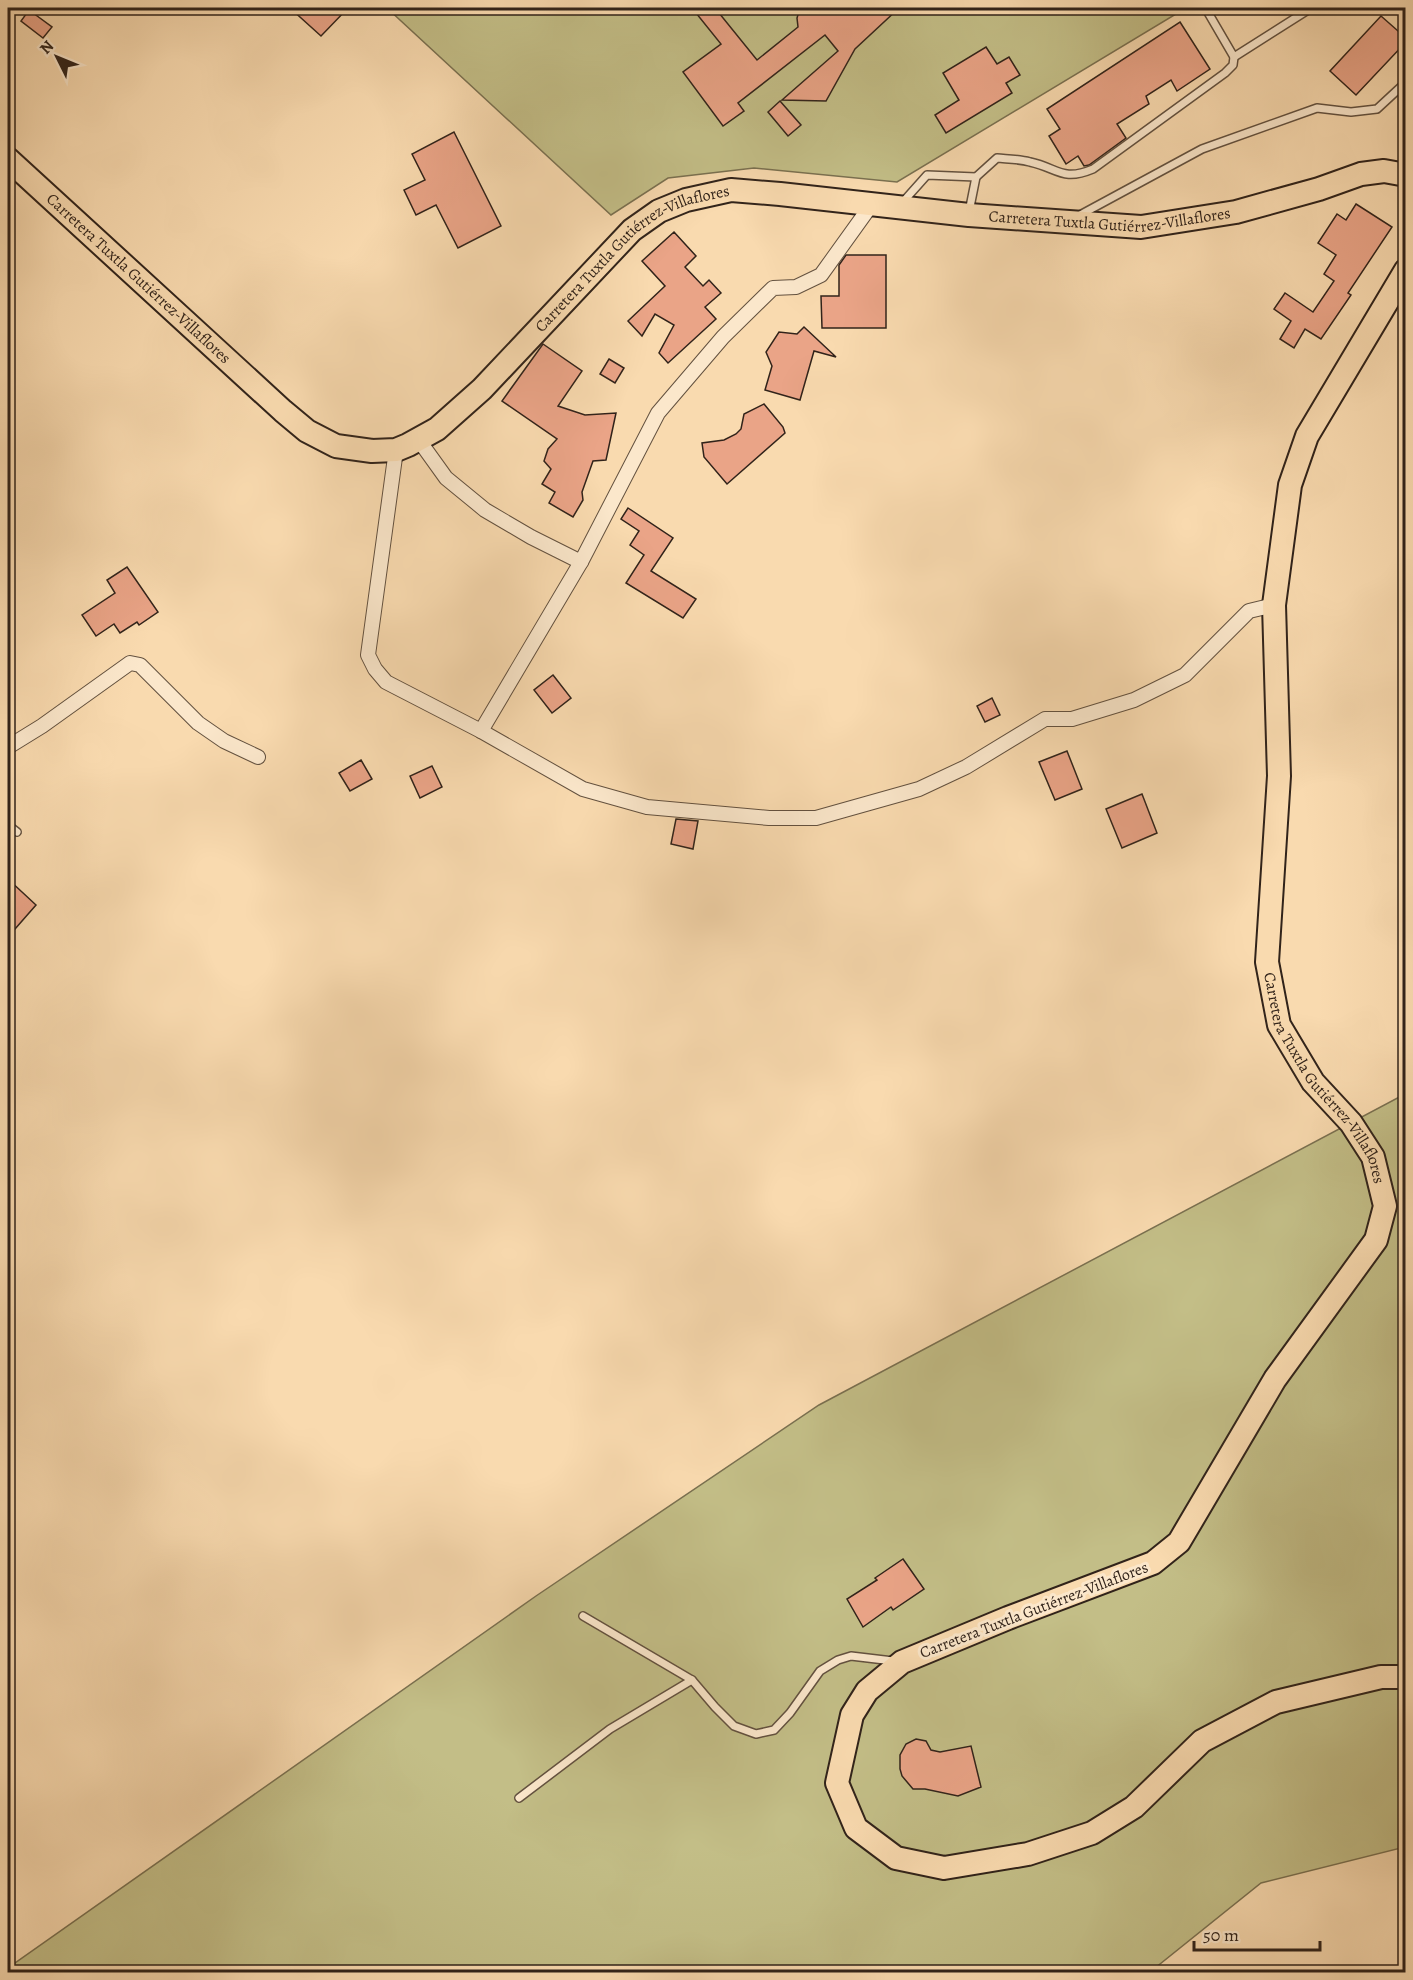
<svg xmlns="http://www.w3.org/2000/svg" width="1413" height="1980" font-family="Alegreya,serif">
<rect width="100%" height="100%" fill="#f9daaf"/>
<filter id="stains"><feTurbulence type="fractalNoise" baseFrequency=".00333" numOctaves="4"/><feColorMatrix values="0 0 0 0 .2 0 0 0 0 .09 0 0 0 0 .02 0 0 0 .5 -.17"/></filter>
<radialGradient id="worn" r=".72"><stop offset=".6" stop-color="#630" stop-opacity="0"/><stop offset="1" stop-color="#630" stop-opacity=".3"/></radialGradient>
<!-- green -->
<g fill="#c3be87" stroke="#7a7050" stroke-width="1.5">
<path d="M 387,8 L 1186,8 L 897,182 L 754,168 L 668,178 L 611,215 Z"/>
<path d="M 1405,1094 L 1405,1847 L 1261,1883 L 1150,1972 L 8,1972 L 8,1968 L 536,1596 L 819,1405 Z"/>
</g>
<!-- building -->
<g fill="#eaa487" stroke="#31231a" stroke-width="1.5">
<path d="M 290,8 L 348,8 L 321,36 Z"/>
<path d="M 692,8 L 715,8 L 757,60 L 798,27 L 797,18 L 800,8 L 899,8 L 855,49 L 826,101 L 782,100 L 838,51 L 825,35 L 738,103 L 744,111 L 723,126 L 683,72 L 721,44 Z"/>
<path d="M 29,10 L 52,27 L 43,38 L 21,21 Z"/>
<path d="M 1381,16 L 1406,38 L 1406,42 L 1356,95 L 1330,71 Z"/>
<path d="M 1180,22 L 1210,69 L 1177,91 L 1171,80 L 1146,96 L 1149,104 L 1117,124 L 1126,138 L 1089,165 L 1084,166 L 1078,156 L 1066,164 L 1049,136 L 1060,129 L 1047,109 Z"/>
<path d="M 986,47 L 997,64 L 1009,57 L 1020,75 L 1006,83 L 1012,93 L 946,133 L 935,115 L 959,100 L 943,73 Z"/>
<path d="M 780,101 L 801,125 L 788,136 L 768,112 Z"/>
<path d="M 454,132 L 501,226 L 458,248 L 436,205 L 416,215 L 404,190 L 425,180 L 412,154 Z"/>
<path d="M 1356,204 L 1392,227 L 1348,293 L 1351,295 L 1321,339 L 1305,329 L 1294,348 L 1280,339 L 1291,321 L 1274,309 L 1285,293 L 1313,312 L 1334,281 L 1324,274 L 1336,255 L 1318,243 L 1337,214 L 1346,220 Z"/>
<path d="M 674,232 L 696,256 L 685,267 L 703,286 L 709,280 L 721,293 L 705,307 L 716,319 L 668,363 L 659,353 L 674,325 L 655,314 L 642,336 L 628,321 L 665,286 L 642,261 Z"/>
<path d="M 846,255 L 886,255 L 886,328 L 822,328 L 821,296 L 839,296 L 839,265 Z"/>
<path d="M 804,327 L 836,357 L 814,351 L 800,400 L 765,390 L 772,366 L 766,352 L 779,332 L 797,334 Z"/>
<path d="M 543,344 L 582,371 L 558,406 L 585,415 L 616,413 L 606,460 L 593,461 L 582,492 L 583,500 L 573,517 L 549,503 L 555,492 L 542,484 L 551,469 L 544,461 L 548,449 L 557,439 L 502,401 Z"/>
<path d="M 609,359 L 624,368 L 615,383 L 600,374 Z"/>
<path d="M 764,404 L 783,427 L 785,433 L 727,484 L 704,457 L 702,443 L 724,440 L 736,434 L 741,429 L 744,414 Z"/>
<path d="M 628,508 L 673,538 L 651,571 L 696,599 L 683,618 L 626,583 L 644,555 L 630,545 L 639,531 L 621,519 Z"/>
<path d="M 127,567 L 158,612 L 139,625 L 137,622 L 120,633 L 114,624 L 96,636 L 82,615 L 115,593 L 107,580 Z"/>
<path d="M 553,675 L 571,698 L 552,713 L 534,690 Z"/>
<path d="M 992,698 L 1000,715 L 985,722 L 977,706 Z"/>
<path d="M 1067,751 L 1082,789 L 1055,800 L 1039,762 Z"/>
<path d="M 361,760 L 372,779 L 350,791 L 339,773 Z"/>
<path d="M 432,766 L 442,787 L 420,798 L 410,776 Z"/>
<path d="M 1142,794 L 1157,833 L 1122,848 L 1106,809 Z"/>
<path d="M 676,819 L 698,821 L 693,849 L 671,844 Z"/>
<path d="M 8,879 L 36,905 L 8,937 Z"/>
<path d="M 903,1559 L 924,1589 L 893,1610 L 891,1607 L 863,1627 L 847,1599 L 877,1580 L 875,1578 Z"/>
<path d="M 916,1739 L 926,1741 L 931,1750 L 940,1752 L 971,1746 L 981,1787 L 958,1796 L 925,1789 L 913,1789 L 902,1776 L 900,1769 L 900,1755 L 906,1744 Z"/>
</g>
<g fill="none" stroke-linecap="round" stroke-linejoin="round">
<defs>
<g id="service">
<path d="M 1234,57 L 1308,10 L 1306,8"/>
<path d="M 902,203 L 927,175 L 976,177"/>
<path d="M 969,212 L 976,177 L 997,158 C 1007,159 1019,159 1030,162 C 1058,168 1062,182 1093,169 L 1225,73 L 1233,65 L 1234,57 L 1206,9 L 1207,8"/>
<path d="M 1080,215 L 1202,149 L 1317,108 L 1351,112 L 1377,109 L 1404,84"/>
<path d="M 8,825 L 17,832"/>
<path d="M 583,1616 L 692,1680 L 715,1707 L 734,1726 L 756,1734 L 774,1730 L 790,1713 L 820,1671 L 838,1660 L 851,1656 L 893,1661"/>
<path d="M 519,1798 L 610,1729 L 692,1680"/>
</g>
<g id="minor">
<path d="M 418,439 L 446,478 L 485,510 L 531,537 L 581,562"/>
<path d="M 396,450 L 368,655 L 375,669 L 386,682 L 481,731 L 583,789 L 647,807 L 769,818 L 816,818 L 919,789 L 966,767 L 1045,719 L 1072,719 L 1134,700 L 1185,675 L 1249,611 L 1274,605"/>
<path d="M 481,731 L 581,562 L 658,413 L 723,337 L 773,288 L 796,287 L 821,275 L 872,204"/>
<path d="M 8,747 L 42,726 L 130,663 L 140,665 L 198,723 L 224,741 L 258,757"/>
</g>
<g id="primary">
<path id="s1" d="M 8,159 L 283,411 L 307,431 L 336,446 L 372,451 L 396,450 L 408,445 L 437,429 L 482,389 L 632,230 L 659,211 L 686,200 L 731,190 L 780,194 L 969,215 L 1141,227 L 1236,212 L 1319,189 L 1361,174 L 1384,171 L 1406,175"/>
<path id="s2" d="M 1406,270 L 1307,436 L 1290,485 L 1274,605 L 1279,776 L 1267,962 L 1279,1025 L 1313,1082 L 1351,1123 L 1373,1157 L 1385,1206 L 1376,1240 L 1275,1379 L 1179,1542 L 1153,1563 L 1008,1618 L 902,1662 L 867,1691 L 852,1715 L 837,1783 L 856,1828 L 896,1858 L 944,1868 L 1028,1854 L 1092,1833 L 1134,1807 L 1202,1741 L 1276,1702 L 1381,1677 L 1406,1677"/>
</g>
</defs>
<!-- service casing -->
<use href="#service" stroke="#63513f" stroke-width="10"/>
<!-- minor casing -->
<use href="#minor" stroke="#63513f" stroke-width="16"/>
<!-- primary casing -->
<use href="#primary" stroke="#31231a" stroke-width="26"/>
<!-- service -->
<use href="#service" stroke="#fbe7cb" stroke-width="7"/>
<!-- minor -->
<use href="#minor" stroke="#fbe7cb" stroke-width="14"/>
<!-- primary -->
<use href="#primary" stroke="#f9daaf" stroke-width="22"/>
</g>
<g text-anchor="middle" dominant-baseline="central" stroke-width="6" stroke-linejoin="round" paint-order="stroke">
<!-- street labels -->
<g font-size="16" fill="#31231a" stroke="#fbe7cb">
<text stroke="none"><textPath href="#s1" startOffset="1311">Carretera Tuxtla Gutiérrez-Villaflores</textPath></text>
<text stroke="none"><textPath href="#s1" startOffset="807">Carretera Tuxtla Gutiérrez-Villaflores</textPath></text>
<text stroke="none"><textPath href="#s1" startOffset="177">Carretera Tuxtla Gutiérrez-Villaflores</textPath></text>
<text stroke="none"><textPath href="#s2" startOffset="856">Carretera Tuxtla Gutiérrez-Villaflores</textPath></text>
<text transform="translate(1034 1610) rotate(-21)">Carretera Tuxtla Gutiérrez-Villaflores</text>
</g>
</g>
<!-- margin -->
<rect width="1413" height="1980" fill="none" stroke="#f9daaf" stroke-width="30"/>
<rect x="9" y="9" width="1395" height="1962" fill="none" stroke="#31231a" stroke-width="3"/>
<rect x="15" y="15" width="1383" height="1950" fill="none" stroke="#31231a" stroke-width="1.5"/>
<!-- north arrow -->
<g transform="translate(57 57) rotate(313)" stroke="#fbe7cb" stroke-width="4.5" paint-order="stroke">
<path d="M0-4.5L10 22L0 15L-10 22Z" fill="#31231a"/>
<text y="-9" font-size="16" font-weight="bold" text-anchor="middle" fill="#31231a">N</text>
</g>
<!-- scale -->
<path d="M1194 1941v9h126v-9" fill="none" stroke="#31231a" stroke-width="3"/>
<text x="1203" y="1941" font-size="18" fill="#31231a" stroke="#fbe7cb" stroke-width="4.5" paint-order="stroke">50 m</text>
<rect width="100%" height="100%" filter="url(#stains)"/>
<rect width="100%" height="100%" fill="url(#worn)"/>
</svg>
